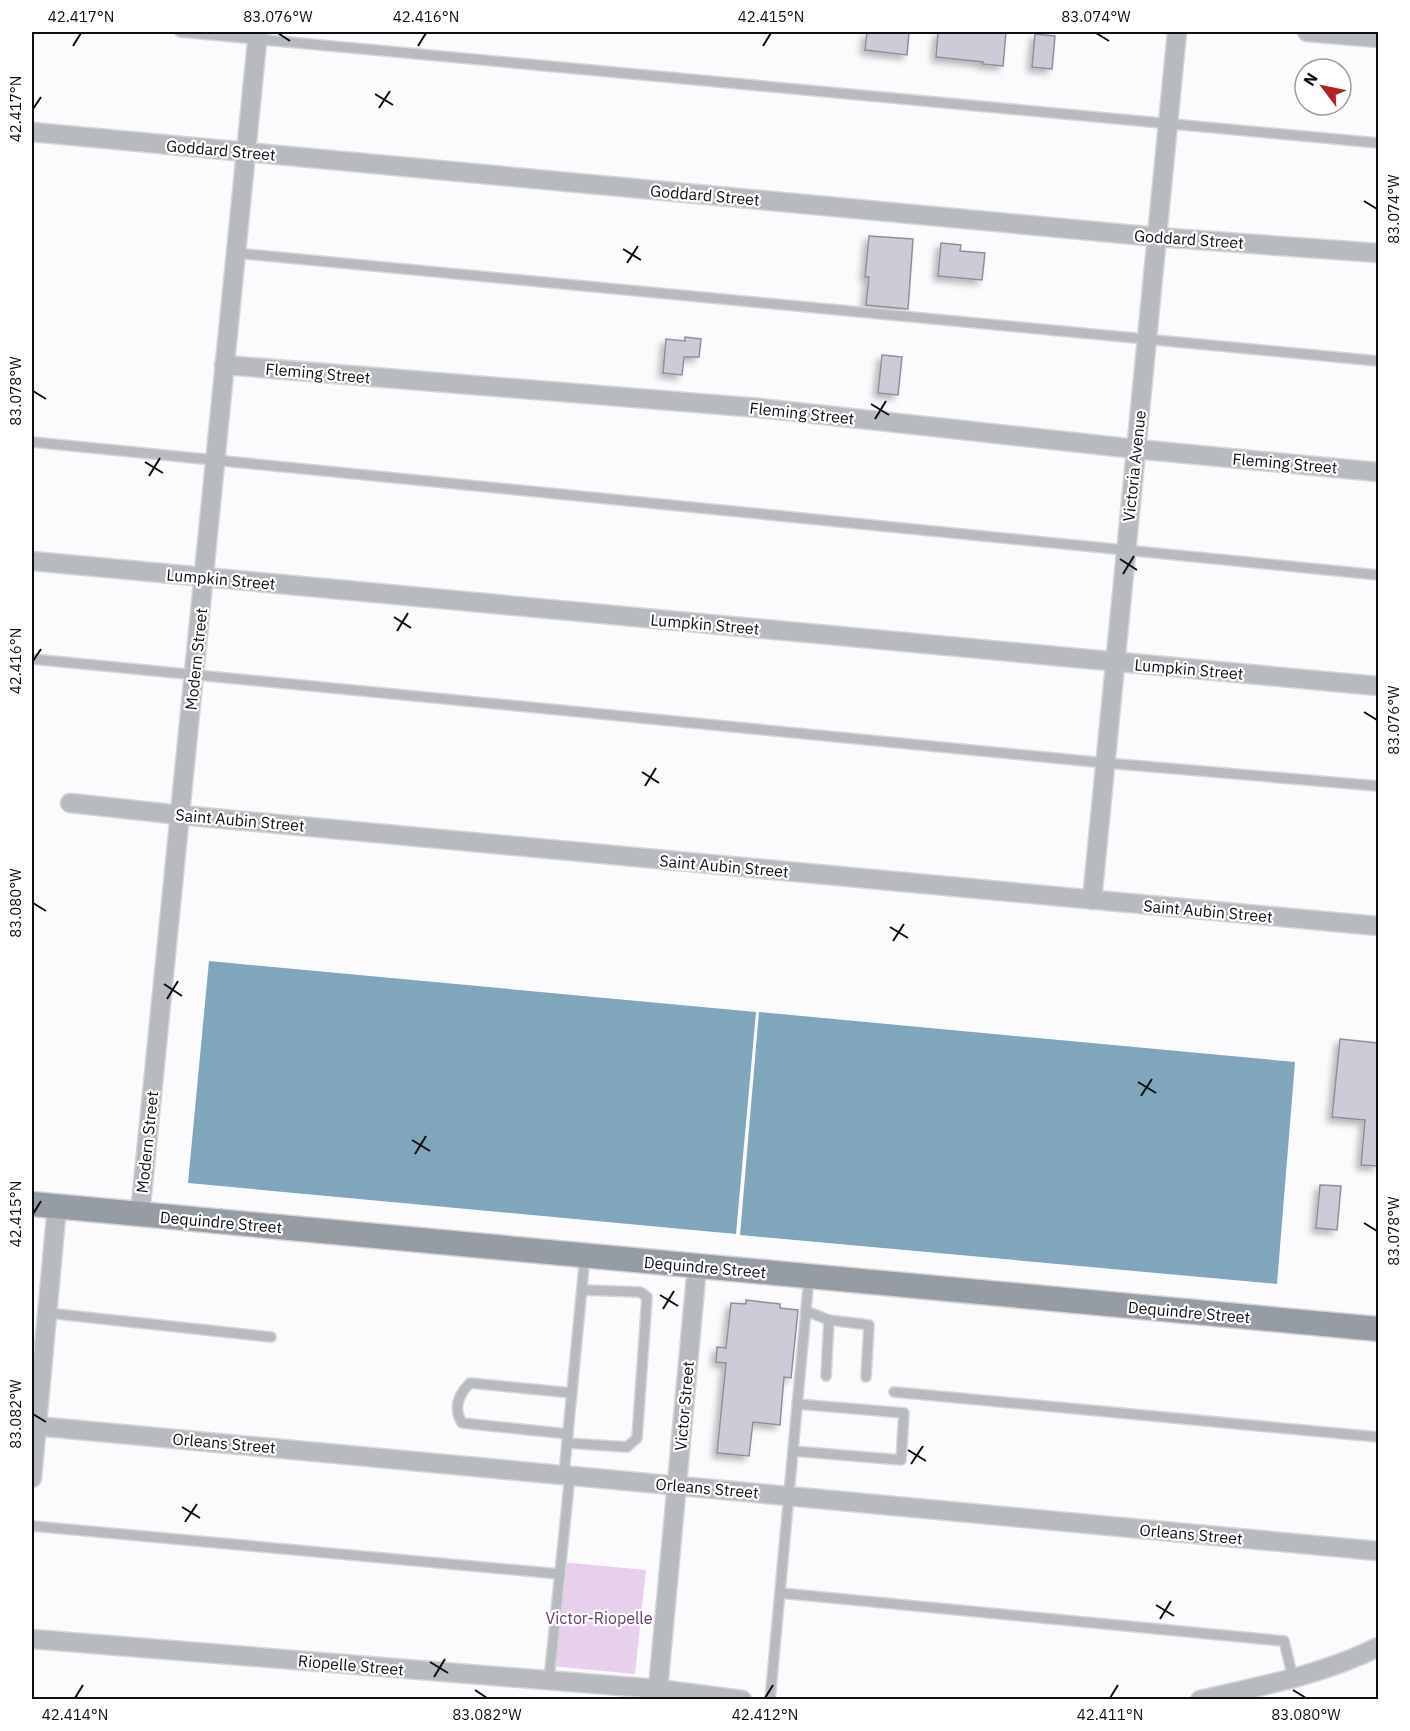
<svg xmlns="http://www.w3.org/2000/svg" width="1410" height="1731" font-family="'IBM Plex Sans',sans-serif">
<defs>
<filter id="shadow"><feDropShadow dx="-4.5" dy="4.5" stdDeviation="3" flood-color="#0004"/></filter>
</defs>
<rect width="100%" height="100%" fill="#fbfbfe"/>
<!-- green -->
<path fill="#e9cfee" d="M 562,1562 L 646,1570 L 635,1674 L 551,1666 Z"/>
<!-- water -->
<g fill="#7ea6bd">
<path d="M 209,961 L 756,1012 L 736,1234 L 188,1183 Z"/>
<path d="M 759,1012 L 1295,1062 L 1277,1284 L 740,1235 Z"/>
</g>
<!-- building -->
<g fill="#cecad7" stroke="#918e9a" stroke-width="1.5" filter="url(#shadow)">
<path d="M 867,32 L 909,32 L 907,55 L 865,50 Z"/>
<path d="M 938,32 L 1006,32 L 1003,66 L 983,64 L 983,62 L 936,57 Z"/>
<path d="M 1035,34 L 1055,36 L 1052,69 L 1032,67 Z"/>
<path d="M 869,236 L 913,239 L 908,309 L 866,305 L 869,277 L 865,277 Z"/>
<path d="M 941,243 L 961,245 L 960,251 L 985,253 L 982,280 L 938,276 Z"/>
<path d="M 685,337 L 701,339 L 699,357 L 684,357 L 682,375 L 663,373 L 666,339 L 685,341 Z"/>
<path d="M 882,355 L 902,357 L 898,395 L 878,393 Z"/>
<path d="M 1340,1039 L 1378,1043 L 1378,1166 L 1361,1165 L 1365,1120 L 1332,1117 Z"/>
<path d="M 1320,1185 L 1341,1186 L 1337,1230 L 1316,1228 Z"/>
<path d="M 746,1300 L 780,1304 L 780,1308 L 798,1310 L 791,1378 L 784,1377 L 780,1425 L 753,1422 L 749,1456 L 717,1453 L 726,1363 L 716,1362 L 717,1347 L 726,1348 L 731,1303 L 746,1304 Z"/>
</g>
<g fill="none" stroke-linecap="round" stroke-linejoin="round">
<defs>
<g id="lane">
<path d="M 180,32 L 1378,143"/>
<path d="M 235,253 L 1378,361"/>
<path d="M 32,442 L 1378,575"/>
<path d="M 32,659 L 1106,763 L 1378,786"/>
<path d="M 806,1311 L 829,1320 L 869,1325 L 866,1377"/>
<path d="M 47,1313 L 271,1337"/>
<path d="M 826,1376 L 829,1320"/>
<path d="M 894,1392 L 1378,1437"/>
<path d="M 568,1434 L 462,1423 C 453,1408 458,1395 470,1383 L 572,1393"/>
<path d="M 567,1443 L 627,1447 L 637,1438 L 647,1297 L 640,1292 L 582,1290"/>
<path d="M 793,1451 L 901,1460 L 904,1413 L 797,1404"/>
<path d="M 564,1474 L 585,1256"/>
<path d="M 32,1526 L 560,1574"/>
<path d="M 780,1593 L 1284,1641 L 1293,1678"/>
<path d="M 549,1680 L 570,1475"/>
<path d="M 770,1700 L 809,1277"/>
</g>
<g id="street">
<path d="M 1307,32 L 1378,38"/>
<path d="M 32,132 L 1157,237 L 1378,253"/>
<path d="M 224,365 L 760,408 L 1136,449 L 1378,472"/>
<path d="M 32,561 L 1378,686"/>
<path d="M 70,803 L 181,815 L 1378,926"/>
<path d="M 1092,900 L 1177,32"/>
<path d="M 140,1214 L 258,32"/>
<path d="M 36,1426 L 1378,1551"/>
<path d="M 32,1478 L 57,1206"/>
<path d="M 32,1639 L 658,1689 L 742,1700"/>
<path d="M 658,1689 L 697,1266"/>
<path d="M 1200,1700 C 1260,1686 1322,1675 1378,1647"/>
</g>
<path id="secondary" d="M 32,1204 L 1378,1329"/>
</defs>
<!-- lane casing -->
<use href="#lane" stroke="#d5d5d8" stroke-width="12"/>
<!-- street casing -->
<use href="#street" stroke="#d5d5d8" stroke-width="21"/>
<!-- secondary casing -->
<use href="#secondary" stroke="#d5d5d8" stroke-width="27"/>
<!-- lane -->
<use href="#lane" stroke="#b7bbc0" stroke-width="9"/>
<!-- street -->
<use href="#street" stroke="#b7bbc0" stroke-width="18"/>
<!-- secondary -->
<use href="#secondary" stroke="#969ca3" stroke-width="24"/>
</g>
<!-- ticks -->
<path fill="none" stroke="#0d0e12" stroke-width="2" d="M 278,33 L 290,41M 1096,33 L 1109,41M 73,46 L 81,33M 418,46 L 426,33M 763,46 L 771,33M 375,94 L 393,105M 379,108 L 390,91M 33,109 L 41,97M 1364,201 L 1377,209M 623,249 L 641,260M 627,263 L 638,246M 33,391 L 46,399M 871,404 L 889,415M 875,419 L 886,401M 145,462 L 163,473M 149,476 L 160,458M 1120,559 L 1137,570M 1123,574 L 1134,556M 394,617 L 411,628M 397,631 L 408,613M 33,661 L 41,649M 1364,712 L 1377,720M 642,772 L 659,783M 645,786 L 656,768M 33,903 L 46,911M 890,927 L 908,938M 893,941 L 904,924M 164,984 L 182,996M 167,999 L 178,981M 1138,1082 L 1156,1093M 1141,1096 L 1152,1079M 412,1140 L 430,1151M 415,1154 L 426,1136M 33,1214 L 41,1201M 1364,1223 L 1377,1231M 660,1295 L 678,1306M 663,1309 L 674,1291M 33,1414 L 46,1422M 908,1450 L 926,1461M 911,1464 L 923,1446M 182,1507 L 200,1518M 185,1522 L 197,1504M 1156,1605 L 1174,1616M 1160,1619 L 1171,1601M 430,1662 L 448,1673M 434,1677 L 445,1659M 475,1690 L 487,1698M 1293,1690 L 1306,1698M 75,1698 L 83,1685M 765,1698 L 773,1685M 1110,1698 L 1118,1685"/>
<g text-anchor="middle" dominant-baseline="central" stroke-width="4.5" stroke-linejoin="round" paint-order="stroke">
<!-- street labels -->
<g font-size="16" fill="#0d0e12" stroke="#fff">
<text transform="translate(221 150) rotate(5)">Goddard Street</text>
<text transform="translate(705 195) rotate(5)">Goddard Street</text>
<text transform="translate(1189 239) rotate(4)">Goddard Street</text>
<text transform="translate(318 373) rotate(5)">Fleming Street</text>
<text transform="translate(802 413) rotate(6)">Fleming Street</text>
<text transform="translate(1285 463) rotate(5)">Fleming Street</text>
<text transform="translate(1134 466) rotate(-84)">Victoria Avenue</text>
<text transform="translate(221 579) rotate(5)">Lumpkin Street</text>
<text transform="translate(705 624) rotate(5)">Lumpkin Street</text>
<text transform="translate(196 659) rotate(-84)">Modern Street</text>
<text transform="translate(1189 669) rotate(5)">Lumpkin Street</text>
<text transform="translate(240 820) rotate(5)">Saint Aubin Street</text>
<text transform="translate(724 866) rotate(5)">Saint Aubin Street</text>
<text transform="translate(1208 911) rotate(5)">Saint Aubin Street</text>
<text transform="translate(147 1142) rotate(-84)">Modern Street</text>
<text transform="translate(221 1222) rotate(5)">Dequindre Street</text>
<text transform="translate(705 1267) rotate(5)">Dequindre Street</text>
<text transform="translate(1189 1312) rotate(5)">Dequindre Street</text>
<text transform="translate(684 1406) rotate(-85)">Victor Street</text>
<text transform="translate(224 1443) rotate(5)">Orleans Street</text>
<text transform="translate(707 1488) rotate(5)">Orleans Street</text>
<text transform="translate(1191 1534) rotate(5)">Orleans Street</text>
<text transform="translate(351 1665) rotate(5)">Riopelle Street</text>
</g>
<!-- park labels -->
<g font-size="16" fill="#633e6a" stroke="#fff">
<text x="599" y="1618">Victor-Riopelle</text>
</g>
</g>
<!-- border -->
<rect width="1410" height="1731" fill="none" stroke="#ffffff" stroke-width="66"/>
<!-- north arrow -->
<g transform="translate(1323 87) rotate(302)"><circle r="28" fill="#ffffff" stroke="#9e9fa0" stroke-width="1.5"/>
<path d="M0-4.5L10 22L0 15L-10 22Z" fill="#b22124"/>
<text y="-9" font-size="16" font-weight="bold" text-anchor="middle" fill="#0d0e12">N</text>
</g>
<rect x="33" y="33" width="1344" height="1665" fill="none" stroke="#0d0e12" stroke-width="2"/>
<g font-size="15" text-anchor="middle" fill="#0d0e12">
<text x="81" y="22">42.417°N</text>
<text x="278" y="22">83.076°W</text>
<text x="426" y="22">42.416°N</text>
<text x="771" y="22">42.415°N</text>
<text x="1096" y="22">83.074°W</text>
<text transform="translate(16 109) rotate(-90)" y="5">42.417°N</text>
<text transform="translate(1394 209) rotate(-90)" y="5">83.074°W</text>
<text transform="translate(16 391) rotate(-90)" y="5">83.078°W</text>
<text transform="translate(16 661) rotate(-90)" y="5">42.416°N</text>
<text transform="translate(1394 720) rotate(-90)" y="5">83.076°W</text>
<text transform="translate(16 903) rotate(-90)" y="5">83.080°W</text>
<text transform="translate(16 1214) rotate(-90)" y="5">42.415°N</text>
<text transform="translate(1394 1231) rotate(-90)" y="5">83.078°W</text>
<text transform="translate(16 1414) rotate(-90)" y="5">83.082°W</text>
<text x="75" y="1720">42.414°N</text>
<text x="487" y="1720">83.082°W</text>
<text x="765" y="1720">42.412°N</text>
<text x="1110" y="1720">42.411°N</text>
<text x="1306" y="1720">83.080°W</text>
</g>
</svg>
